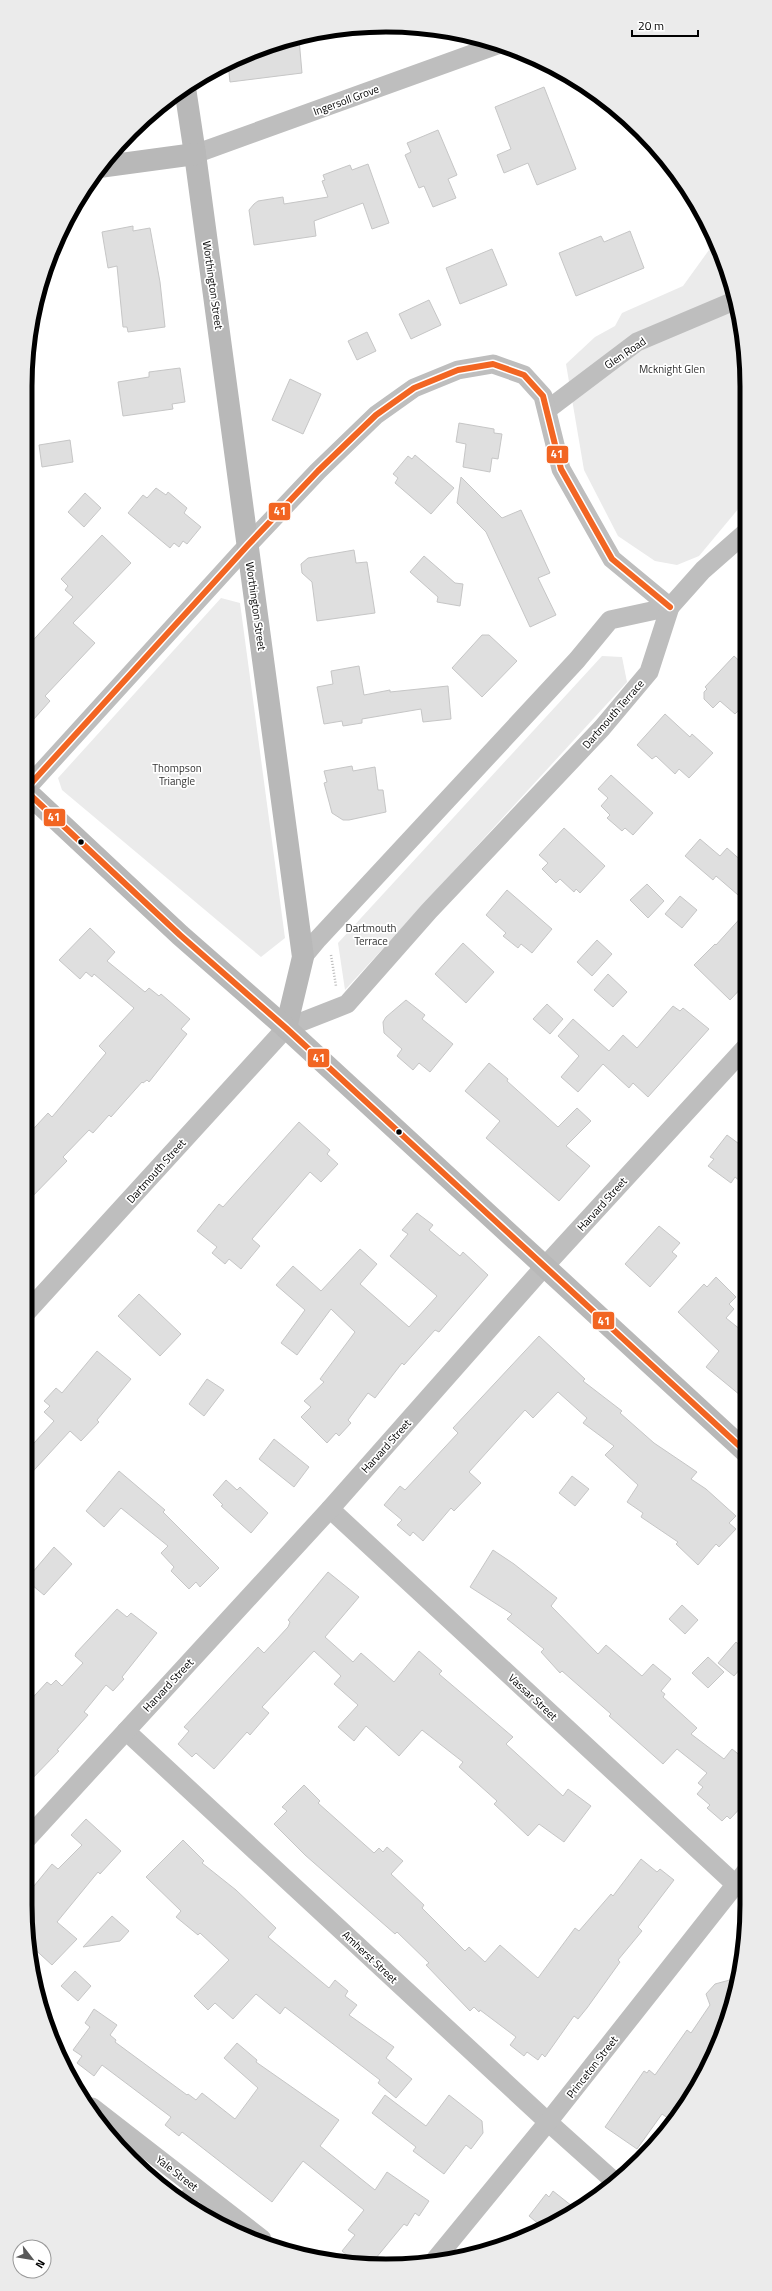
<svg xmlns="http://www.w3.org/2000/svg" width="772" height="2291" font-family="'Titillium Web',sans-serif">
<rect width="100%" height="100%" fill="#fff"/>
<!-- green -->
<g fill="#ebebeb">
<path d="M 693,205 L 719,248 L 744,339 L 744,502 L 699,556 L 677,565 L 655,561 L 618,536 L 584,470 L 566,364 L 595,337 L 615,326 L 622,313 L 683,286 L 709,250 Z"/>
<path d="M 221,598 L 240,603 L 285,938 L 261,957 L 62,790 L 58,778 Z"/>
<path d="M 602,656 L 622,657 L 627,682 L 345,990 L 338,943 Z"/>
</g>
<!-- building -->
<g fill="#dfdfdf" stroke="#c6c6c6">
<path d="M 299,39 L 302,73 L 230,82 L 228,63 L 270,44 Z"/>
<path d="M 544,87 L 576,169 L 537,185 L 528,163 L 504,173 L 497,155 L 511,149 L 495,107 Z"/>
<path d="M 438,130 L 457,175 L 448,179 L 456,198 L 433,207 L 424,186 L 419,188 L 405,155 L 411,152 L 407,143 Z"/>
<path d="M 368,164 L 389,223 L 372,229 L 363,203 L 314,221 L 316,236 L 254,245 L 249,210 L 254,204 L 258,201 L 283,197 L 284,204 L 328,197 L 322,181 L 325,180 L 323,175 L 350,165 L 352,170 Z"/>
<path d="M 133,226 L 133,231 L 150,228 L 160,282 L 165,327 L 128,332 L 127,327 L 123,327 L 117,266 L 108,268 L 102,232 Z"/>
<path d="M 630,231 L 644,268 L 576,296 L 559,253 L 601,236 L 604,242 Z"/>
<path d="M 492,249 L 507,285 L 460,304 L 446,268 Z"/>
<path d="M 429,300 L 441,325 L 411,339 L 399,314 Z"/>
<path d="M 367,332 L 376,351 L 357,360 L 348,341 Z"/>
<path d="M 180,368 L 185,402 L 172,404 L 173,409 L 123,416 L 118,382 L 149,377 L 149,372 Z"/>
<path d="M 290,379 L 321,394 L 303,434 L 272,420 Z"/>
<path d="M 459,423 L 494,429 L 494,433 L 502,434 L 498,459 L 492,458 L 490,472 L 463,467 L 466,444 L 456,442 Z"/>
<path d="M 70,440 L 73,462 L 42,467 L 39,445 Z"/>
<path d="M 415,455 L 454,488 L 431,514 L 395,483 L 398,478 L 393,474 L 408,456 L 412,459 Z"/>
<path d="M 461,477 L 502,518 L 521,510 L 550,573 L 538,578 L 556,615 L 530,627 L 486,532 L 457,503 Z"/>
<path d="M 156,488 L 166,495 L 168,492 L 187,508 L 184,513 L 201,527 L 187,544 L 183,541 L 179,547 L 174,543 L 170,548 L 128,513 L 143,495 L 147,498 Z"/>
<path d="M 85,493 L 101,508 L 84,527 L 68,512 Z"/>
<path d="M 102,535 L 131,563 L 73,623 L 95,643 L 45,696 L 50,701 L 25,729 L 25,649 L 73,597 L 65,590 L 68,586 L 61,579 Z"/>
<path d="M 354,550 L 356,563 L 367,562 L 375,613 L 317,621 L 312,582 L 302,573 L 301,564 L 308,558 Z"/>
<path d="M 424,556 L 455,583 L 463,584 L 460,606 L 437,602 L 438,597 L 410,572 Z"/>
<path d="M 482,635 L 489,635 L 517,661 L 482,697 L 452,668 Z"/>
<path d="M 734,656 L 745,666 L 745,704 L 735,714 L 720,701 L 713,708 L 704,699 L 704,692 L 707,689 L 705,687 Z"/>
<path d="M 359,666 L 364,695 L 390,690 L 390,692 L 448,686 L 451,719 L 423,722 L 421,709 L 362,719 L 362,723 L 343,726 L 342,721 L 324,724 L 317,687 L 333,684 L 331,671 Z"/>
<path d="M 665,714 L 690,737 L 692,734 L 713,753 L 689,778 L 679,769 L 675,774 L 656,756 L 652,759 L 637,745 Z"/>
<path d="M 352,766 L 353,771 L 375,767 L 378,790 L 383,790 L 386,812 L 349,820 L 343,820 L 332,813 L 324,783 L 327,782 L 324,771 Z"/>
<path d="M 611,775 L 653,813 L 633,835 L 625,828 L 622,831 L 607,818 L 610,815 L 601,806 L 608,798 L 598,789 Z"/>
<path d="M 564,828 L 605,866 L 580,893 L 576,889 L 574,892 L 560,879 L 556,883 L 542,869 L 548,863 L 539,855 Z"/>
<path d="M 700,839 L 720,856 L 727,848 L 745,864 L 745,901 L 716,876 L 713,880 L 685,856 Z"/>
<path d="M 647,884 L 664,901 L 648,918 L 630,900 Z"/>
<path d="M 507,890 L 552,929 L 532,953 L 521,944 L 518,948 L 503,936 L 506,933 L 486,915 Z"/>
<path d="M 680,896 L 697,910 L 682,928 L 665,914 Z"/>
<path d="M 745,913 L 745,984 L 730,1000 L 694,965 L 715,944 L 716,945 Z"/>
<path d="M 90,928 L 115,952 L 107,961 L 145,992 L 149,988 L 159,996 L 161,994 L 190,1019 L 181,1029 L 187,1034 L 149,1082 L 147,1080 L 143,1083 L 142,1082 L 111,1117 L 109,1115 L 93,1133 L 89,1130 L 63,1157 L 67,1161 L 25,1204 L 25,1138 L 48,1113 L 52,1117 L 106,1053 L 99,1046 L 134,1008 L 94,974 L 92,977 L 86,972 L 80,979 L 59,960 Z"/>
<path d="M 597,940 L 612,954 L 592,976 L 577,962 Z"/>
<path d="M 463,943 L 494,972 L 466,1003 L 435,974 Z"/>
<path d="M 608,974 L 627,992 L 613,1007 L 594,990 Z"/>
<path d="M 406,1000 L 425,1015 L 422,1019 L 453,1044 L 430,1072 L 419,1063 L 413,1070 L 397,1056 L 402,1049 L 384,1033 L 383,1022 L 386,1017 Z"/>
<path d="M 547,1004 L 563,1019 L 550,1034 L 533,1019 Z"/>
<path d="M 673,1006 L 680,1011 L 683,1008 L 709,1029 L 648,1097 L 633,1083 L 629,1088 L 603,1064 L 578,1092 L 561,1077 L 579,1056 L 558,1036 L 573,1019 L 609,1051 L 623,1035 L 637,1048 Z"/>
<path d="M 489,1063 L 508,1079 L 507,1081 L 558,1127 L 577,1108 L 591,1121 L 566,1146 L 590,1166 L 559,1201 L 486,1138 L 500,1121 L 465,1091 Z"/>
<path d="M 299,1122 L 330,1150 L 327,1154 L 338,1164 L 321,1182 L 310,1172 L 252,1239 L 260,1246 L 241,1269 L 229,1259 L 225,1264 L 212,1253 L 217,1247 L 197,1231 L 219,1204 L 223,1207 Z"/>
<path d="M 727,1135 L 746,1149 L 746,1186 L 735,1177 L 731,1183 L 708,1166 L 714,1159 L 710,1157 Z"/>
<path d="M 417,1213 L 433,1225 L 429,1230 L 460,1256 L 463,1252 L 488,1275 L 439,1332 L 435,1330 L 404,1365 L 402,1363 L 375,1398 L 368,1393 L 348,1420 L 351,1423 L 339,1436 L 336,1433 L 327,1443 L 301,1417 L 311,1407 L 304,1401 L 324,1382 L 320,1379 L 355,1332 L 331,1309 L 297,1355 L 281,1343 L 305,1310 L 276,1285 L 293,1266 L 321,1291 L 360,1249 L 377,1264 L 360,1284 L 409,1327 L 437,1296 L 390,1256 L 408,1234 L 402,1230 Z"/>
<path d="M 659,1226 L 680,1243 L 672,1252 L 677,1256 L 650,1287 L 625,1264 Z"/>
<path d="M 716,1277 L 736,1297 L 729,1304 L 734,1309 L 726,1318 L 746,1334 L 746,1400 L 706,1367 L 719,1351 L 678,1312 L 704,1284 L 707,1287 Z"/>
<path d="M 139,1294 L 181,1334 L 160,1356 L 118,1316 Z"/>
<path d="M 539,1336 L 585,1379 L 583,1381 L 622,1411 L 620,1413 L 654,1443 L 697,1472 L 691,1479 L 706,1489 L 736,1516 L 729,1523 L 736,1529 L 719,1547 L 716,1544 L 698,1565 L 676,1544 L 678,1542 L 641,1517 L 643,1513 L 627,1502 L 638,1485 L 605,1455 L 614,1446 L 583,1423 L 587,1418 L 558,1392 L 533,1418 L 525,1410 L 469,1472 L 481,1483 L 454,1511 L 451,1508 L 423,1541 L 413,1532 L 410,1536 L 397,1525 L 402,1520 L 384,1505 L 400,1486 L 405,1490 L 458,1433 L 453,1428 Z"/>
<path d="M 97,1351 L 131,1379 L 97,1420 L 99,1422 L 81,1441 L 70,1431 L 25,1480 L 25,1453 L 54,1421 L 44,1412 L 50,1406 L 44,1401 L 56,1388 L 62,1393 Z"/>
<path d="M 207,1379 L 224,1390 L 204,1416 L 189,1404 Z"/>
<path d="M 274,1439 L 309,1467 L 294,1487 L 259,1459 Z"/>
<path d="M 119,1471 L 165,1510 L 163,1512 L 219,1568 L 200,1587 L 196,1582 L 189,1589 L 171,1571 L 174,1567 L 161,1553 L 168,1546 L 121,1508 L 104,1527 L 86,1511 Z"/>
<path d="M 572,1476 L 589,1489 L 575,1506 L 559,1493 Z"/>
<path d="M 226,1480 L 237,1490 L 240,1487 L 268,1513 L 251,1533 L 221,1506 L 223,1505 L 213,1495 Z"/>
<path d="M 54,1547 L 72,1564 L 44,1595 L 26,1580 Z"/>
<path d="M 493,1550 L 514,1564 L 557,1598 L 551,1606 L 598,1654 L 606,1645 L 642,1676 L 653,1664 L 671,1679 L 661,1691 L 665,1694 L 663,1697 L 697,1728 L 691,1734 L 724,1759 L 732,1749 L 747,1761 L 747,1788 L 738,1798 L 745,1803 L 730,1819 L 727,1816 L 722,1821 L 707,1808 L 710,1805 L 697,1794 L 703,1787 L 698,1783 L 707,1773 L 677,1749 L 663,1764 L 609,1716 L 611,1714 L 562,1671 L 560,1673 L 541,1652 L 544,1649 L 507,1619 L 512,1614 L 470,1587 Z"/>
<path d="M 328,1572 L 359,1597 L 325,1637 L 353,1662 L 361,1653 L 394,1682 L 419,1651 L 442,1671 L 439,1674 L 513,1737 L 506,1744 L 563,1796 L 568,1789 L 591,1806 L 564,1842 L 539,1824 L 528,1836 L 494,1804 L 497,1801 L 459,1767 L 463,1762 L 422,1730 L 399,1756 L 366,1726 L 354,1741 L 338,1727 L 358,1705 L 334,1684 L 341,1676 L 314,1651 L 262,1707 L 269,1713 L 250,1735 L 247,1732 L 214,1769 L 196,1753 L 192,1757 L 178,1744 L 189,1731 L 184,1727 L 258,1647 L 264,1653 L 288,1627 L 290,1622 L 288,1620 Z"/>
<path d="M 682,1605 L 698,1620 L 685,1634 L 669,1619 Z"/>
<path d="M 117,1609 L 127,1617 L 131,1613 L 157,1633 L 122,1677 L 124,1679 L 113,1691 L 106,1685 L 84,1712 L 88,1715 L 57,1750 L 59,1751 L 25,1786 L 25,1706 L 47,1682 L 51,1685 L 56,1680 L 62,1686 L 83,1663 L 75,1656 L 76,1653 Z"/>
<path d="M 736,1642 L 746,1651 L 747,1661 L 734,1676 L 718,1663 Z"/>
<path d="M 708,1657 L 724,1672 L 708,1688 L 692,1673 Z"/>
<path d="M 304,1785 L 320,1801 L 318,1803 L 374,1853 L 379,1848 L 383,1852 L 387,1847 L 403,1861 L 391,1874 L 424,1905 L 422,1908 L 465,1951 L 469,1947 L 485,1962 L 500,1945 L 538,1978 L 575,1928 L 579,1931 L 611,1894 L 613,1896 L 641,1859 L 657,1872 L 660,1869 L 674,1880 L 638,1927 L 642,1931 L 618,1960 L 620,1962 L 587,2008 L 578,2019 L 574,2016 L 545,2057 L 542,2054 L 538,2060 L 527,2052 L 524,2056 L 510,2045 L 516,2037 L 480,2010 L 479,2012 L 474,2007 L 470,2011 L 426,1965 L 429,1963 L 397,1932 L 395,1934 L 305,1855 L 274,1824 L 287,1811 L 282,1807 Z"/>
<path d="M 86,1819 L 121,1851 L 100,1874 L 98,1872 L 57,1922 L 77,1939 L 52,1965 L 29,1944 L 25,1897 L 52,1864 L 58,1869 L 82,1845 L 71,1835 Z"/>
<path d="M 183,1840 L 204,1861 L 202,1863 L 236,1890 L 276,1928 L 268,1937 L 329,1988 L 335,1980 L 348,1991 L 345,1996 L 357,2005 L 349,2015 L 394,2047 L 386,2058 L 412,2079 L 396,2098 L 378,2083 L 380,2080 L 285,2007 L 280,2014 L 256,1994 L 233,2019 L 215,2003 L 208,2010 L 194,1996 L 229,1960 L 200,1933 L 198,1935 L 176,1917 L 181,1911 L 146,1877 Z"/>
<path d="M 112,1916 L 129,1931 L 120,1941 L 83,1947 Z"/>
<path d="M 75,1971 L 91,1986 L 78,2001 L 61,1986 Z"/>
<path d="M 737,1978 L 735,1998 L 694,2088 L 672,2121 L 662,2114 L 637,2149 L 605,2127 L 644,2071 L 647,2073 L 649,2070 L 655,2075 L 687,2030 L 691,2033 L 710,2005 L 706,1994 L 715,1984 Z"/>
<path d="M 94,2009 L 117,2025 L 110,2035 L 116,2040 L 115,2042 L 187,2095 L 188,2094 L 196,2100 L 202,2093 L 235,2119 L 258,2088 L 224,2058 L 237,2043 L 257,2060 L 256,2062 L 339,2120 L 320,2146 L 375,2190 L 387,2172 L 429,2201 L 419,2216 L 415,2213 L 407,2226 L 404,2224 L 371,2264 L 358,2264 L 342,2251 L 355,2235 L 348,2230 L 364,2210 L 303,2161 L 272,2202 L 182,2132 L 179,2136 L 165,2125 L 171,2117 L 102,2065 L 94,2076 L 77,2063 L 82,2056 L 73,2050 L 90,2027 L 85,2023 Z"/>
<path d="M 385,2095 L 426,2126 L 449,2095 L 482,2121 L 483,2133 L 471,2149 L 466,2145 L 444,2174 L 413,2151 L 416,2147 L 372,2113 Z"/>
<path d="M 553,2191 L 577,2210 L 541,2226 L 529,2216 L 546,2194 L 549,2197 Z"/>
</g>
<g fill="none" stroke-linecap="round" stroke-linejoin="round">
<!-- path -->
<path stroke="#b9b9b9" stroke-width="2.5" stroke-dasharray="1 2" stroke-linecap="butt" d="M 331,955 L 336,986"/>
<!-- minor -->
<g stroke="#bebebe" stroke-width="19">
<path d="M 195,154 L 497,45"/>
<path d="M 547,410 L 637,342 L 734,301"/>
<path d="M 25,790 L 248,545 L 318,471 L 376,415 L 414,388 L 458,370 L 493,364 L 524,375 L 543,396 L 561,469 L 612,559 L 670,607"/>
<path d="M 303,957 L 318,939 L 577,660 L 610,620 L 670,607"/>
<path d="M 25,1314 L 286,1028 L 347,1004 L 429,911 L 602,728 L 649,672 L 670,607 L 703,570 L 744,534"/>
<path d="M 330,1509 L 735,1884"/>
<path d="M 126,1731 L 548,2122 L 615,2182"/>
<path d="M 25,1841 L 330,1509 L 544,1267 L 745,1048"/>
<path d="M 92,2107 L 262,2239"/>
<path d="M 185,2203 L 196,2188"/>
<path d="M 434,2261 L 548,2122 L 747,1870"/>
</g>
<!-- secondary -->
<g stroke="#b8b8b8" stroke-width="22">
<path d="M 185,88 L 195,154 L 303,957 L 286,1028"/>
<path d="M 99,167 L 195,154"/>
<path d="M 25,790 L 180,935 L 286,1028 L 746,1452"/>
</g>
<defs>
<path id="bus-1" d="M 670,607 L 612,559 L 561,469 L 543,396 L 524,375 L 493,364 L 458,370 L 414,388 L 376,415 L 318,471 L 248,545 L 25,790 L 180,935 L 286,1028 L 746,1452"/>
</defs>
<!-- bus-1 casing -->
<use href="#bus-1" stroke="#fff" stroke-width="9"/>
<!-- bus-1 -->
<use href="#bus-1" stroke="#f26522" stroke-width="6"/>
</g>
<!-- markers -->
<g fill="#000" stroke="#fff" stroke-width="1.5">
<circle cx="81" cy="842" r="3.5"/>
<circle cx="399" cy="1132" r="3.5"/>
</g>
<g text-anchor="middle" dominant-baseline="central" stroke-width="3.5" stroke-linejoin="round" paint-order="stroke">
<!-- street labels -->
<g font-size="11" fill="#000" stroke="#fff">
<text transform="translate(346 100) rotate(-20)">Ingersoll Grove</text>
<text transform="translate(213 285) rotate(82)">Worthington Street</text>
<text transform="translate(625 353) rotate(-34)">Glen Road</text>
<text transform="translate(256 606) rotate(82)">Worthington Street</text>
<text transform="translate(613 714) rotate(-49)">Dartmouth Terrace</text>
<text transform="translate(156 1171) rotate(-48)">Dartmouth Street</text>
<text transform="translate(602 1204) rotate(-48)">Harvard Street</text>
<text transform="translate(386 1446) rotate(-48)">Harvard Street</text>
<text transform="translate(168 1685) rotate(-47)">Harvard Street</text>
<text transform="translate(533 1697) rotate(43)">Vassar Street</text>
<text transform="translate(370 1957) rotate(43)">Amherst Street</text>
<text transform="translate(592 2067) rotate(-52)">Princeton Street</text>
<text transform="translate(177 2173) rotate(38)">Yale Street</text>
</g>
<!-- park labels -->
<g font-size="11" fill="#323232" stroke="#fff">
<text x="672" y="369">Mcknight Glen</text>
<text x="177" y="768">Thompson<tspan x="177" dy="13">Triangle</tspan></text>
<text x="371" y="928">Dartmouth<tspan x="371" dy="13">Terrace</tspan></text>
</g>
</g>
<!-- crop -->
<path d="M0 0H772V2291H0ZM386 32H386A354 354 0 0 1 740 386V1905A354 354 0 0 1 386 2259H386A354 354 0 0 1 32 1905V386A354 354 0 0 1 386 32Z" fill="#ebebeb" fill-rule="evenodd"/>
<path fill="none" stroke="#000" stroke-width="5" d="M386 32H386A354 354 0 0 1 740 386V1905A354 354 0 0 1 386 2259H386A354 354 0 0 1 32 1905V386A354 354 0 0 1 386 32Z"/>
<g stroke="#fff" stroke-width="1.5">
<rect x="546" y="445" width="23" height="19" rx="4" fill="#f26522"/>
<rect x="268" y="502" width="23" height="19" rx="4" fill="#f26522"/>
<rect x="43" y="808" width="23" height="19" rx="4" fill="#f26522"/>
<rect x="307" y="1048" width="23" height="20" rx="4" fill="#f26522"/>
<rect x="592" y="1311" width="23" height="19" rx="4" fill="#f26522"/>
</g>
<g font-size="11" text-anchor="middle" font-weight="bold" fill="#fff">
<text x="557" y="458">41</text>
<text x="280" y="515">41</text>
<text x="54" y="821">41</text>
<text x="319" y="1062">41</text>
<text x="604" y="1325">41</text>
</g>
<!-- north arrow -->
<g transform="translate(32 2259) rotate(121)"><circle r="19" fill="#ffffff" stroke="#999999"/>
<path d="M0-3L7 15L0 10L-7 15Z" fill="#595959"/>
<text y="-6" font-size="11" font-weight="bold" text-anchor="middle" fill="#000000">N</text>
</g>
<!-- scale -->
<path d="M632 30v6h66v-6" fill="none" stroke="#000000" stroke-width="2"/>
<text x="638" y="30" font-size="12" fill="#000000" stroke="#ffffff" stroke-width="3" paint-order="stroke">20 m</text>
</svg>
